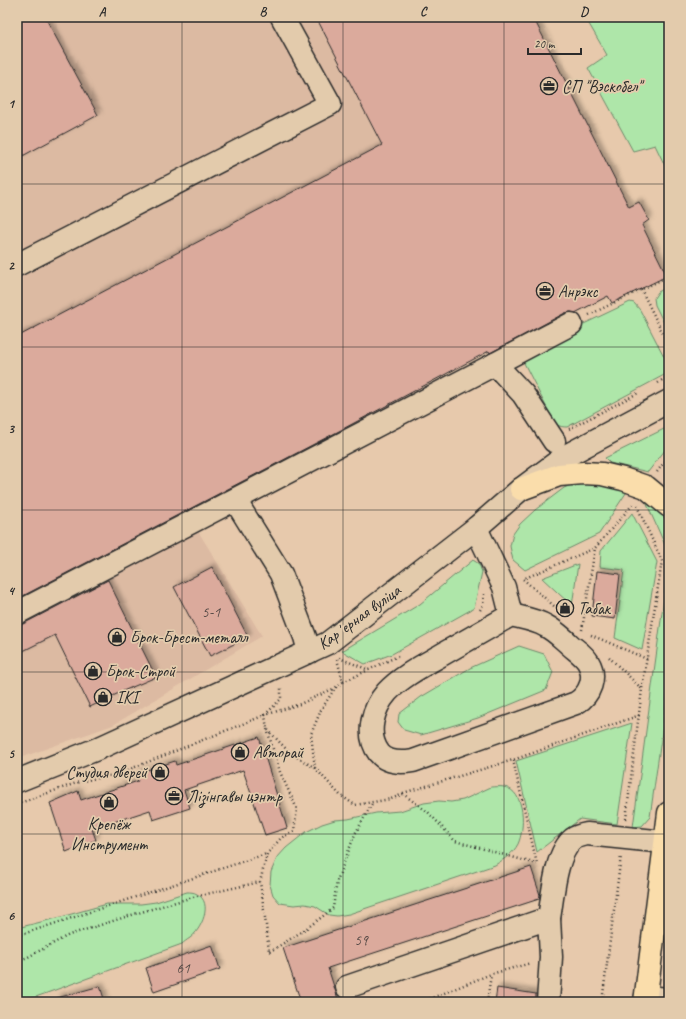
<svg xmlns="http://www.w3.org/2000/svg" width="686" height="1019" font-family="Caveat,sans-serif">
<defs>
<filter id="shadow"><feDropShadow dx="3.5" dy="-3.5" stdDeviation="2" flood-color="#0004"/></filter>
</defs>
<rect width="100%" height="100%" fill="#e7c9ac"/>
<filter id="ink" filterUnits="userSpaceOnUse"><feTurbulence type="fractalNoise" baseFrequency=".025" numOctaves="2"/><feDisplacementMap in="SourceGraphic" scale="8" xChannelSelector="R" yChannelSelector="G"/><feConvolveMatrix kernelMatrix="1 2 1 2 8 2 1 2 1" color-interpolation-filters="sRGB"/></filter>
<g filter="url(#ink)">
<!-- built -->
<g fill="#dcbaa2">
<path d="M 17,17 L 533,17 L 629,206 L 639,202 L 649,220 L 642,225 L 608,297 L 508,346 L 495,360 L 489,351 L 17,604 Z"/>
<path d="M 198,531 L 262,636 L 113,725 L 17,759 L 17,628 Z"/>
</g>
<!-- green -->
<g fill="#aee6a9" stroke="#6c886a">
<path d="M 585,17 L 669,17 L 669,174 L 655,145 L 633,151 L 588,68 L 607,55 Z"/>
<path d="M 669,286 L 669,333 L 655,305 L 654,298 L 658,292 Z"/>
<path d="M 630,302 L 634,303 L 640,310 L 668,364 L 668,371 L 666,374 L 567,427 C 561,427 558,426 554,422 L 524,363 L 523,359 L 527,351 Z"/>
<path d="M 668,427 L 669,445 L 648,472 L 610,463 L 605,458 Z"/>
<path d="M 581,481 L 617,485 L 628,490 L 599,534 L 525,570 L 513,560 L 512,556 L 510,546 L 513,534 L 520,524 L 535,510 L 564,488 Z"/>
<path d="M 645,500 L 669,513 L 669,554 Z"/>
<path d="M 632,513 L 657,562 L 642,650 L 615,638 L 624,570 L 600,567 L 601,551 Z"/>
<path d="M 473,560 L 479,564 L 482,572 L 474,608 L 392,654 L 365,664 L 342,651 L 420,604 Z"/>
<path d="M 669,561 L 669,683 L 650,817 L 642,826 L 633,827 Z"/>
<path d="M 578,564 L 572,606 L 542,578 Z"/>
<path d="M 519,646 L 544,654 L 553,672 L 546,690 L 478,718 L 421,735 L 404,730 L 398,722 L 399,714 L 421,697 L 470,668 Z"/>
<path d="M 632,723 L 617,824 L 580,819 L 537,852 L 516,761 Z"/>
<path d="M 491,787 C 495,787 500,786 504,787 C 526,791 525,829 518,844 C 513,854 504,859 495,865 L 349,914 L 337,916 L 329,915 L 315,906 L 305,904 L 294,905 L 280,903 L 273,895 L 270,885 L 271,872 L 277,858 L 286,848 L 306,832 L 322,824 L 335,820 L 348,819 L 376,813 L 400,811 L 424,803 L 439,801 L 451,802 L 463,800 Z"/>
<path d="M 187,892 C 190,892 194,892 197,894 C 214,903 201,930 190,938 C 187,940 184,942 182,944 L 22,1002 L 17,1002 L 17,928 L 61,917 L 107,904 L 141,904 L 156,902 Z"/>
</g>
<!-- building -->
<g fill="#dbaa9c" stroke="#2b2b2b" filter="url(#shadow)">
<path d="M 17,17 L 45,17 L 98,115 L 17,159 Z"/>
<path d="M 316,17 L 533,17 L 629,207 L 639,202 L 649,220 L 642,225 L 667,276 L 612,303 L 608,296 L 575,313 L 571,312 L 565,313 L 490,353 L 489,351 L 341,430 L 17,599 L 17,337 L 382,145 Z"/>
<path d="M 212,567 L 248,637 L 210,656 L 174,587 Z"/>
<path d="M 597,571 L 620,574 L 615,619 L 592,616 Z"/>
<path d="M 108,580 L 156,677 L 123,691 L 90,707 L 55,635 L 17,654 L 17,625 L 23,624 Z"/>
<path d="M 259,737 L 287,828 L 265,835 L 243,770 L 184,790 L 190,808 L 153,820 L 150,810 L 92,829 L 96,840 L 66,852 L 50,803 L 78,791 L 81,800 L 138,781 L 135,774 L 175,761 L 176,765 Z"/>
<path d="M 531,867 L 540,895 L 539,899 L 328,968 L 338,999 L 329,1002 L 301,1002 L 283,948 Z"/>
<path d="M 212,945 L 220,969 L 154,992 L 146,968 Z"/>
<path d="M 100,986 L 105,1002 L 58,1002 L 57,998 Z"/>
<path d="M 497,988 L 536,994 L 536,1002 L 495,1002 Z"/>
</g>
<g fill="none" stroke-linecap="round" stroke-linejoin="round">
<defs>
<g id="minor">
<path d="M 17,265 L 330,104 L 282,17"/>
<path d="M 495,364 L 571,324"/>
<path d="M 235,500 L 281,574 L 305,637 L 309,652"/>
<path d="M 476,528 L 504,587 L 511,615"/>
<path d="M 17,613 L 495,364 L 523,394 L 554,441"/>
<path d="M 511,615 C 523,618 536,620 546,626 C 554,630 561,637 568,643 C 574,649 583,654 588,662 C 597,677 590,695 576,703 L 413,761 C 401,763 387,763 379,753 C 365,734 373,708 387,692 C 402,676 424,665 443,654 C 466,641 488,628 511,615 Z"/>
<path d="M 17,781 L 97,749 L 328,643 L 476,528 L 521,489 L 564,457 L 669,401"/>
<path d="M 549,918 C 553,896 555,854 573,839 C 577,836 582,835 587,834 L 665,842"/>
<path d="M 347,987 L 549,918 L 551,957 L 548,1002"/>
<path d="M 646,997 L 669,999"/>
</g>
<g id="major">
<path d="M 521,489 L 559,475 L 583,473 L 602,474 L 623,479 L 646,487 L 669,506"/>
<path d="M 645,1002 L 669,813"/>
</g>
</defs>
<!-- minor casing -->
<use href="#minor" stroke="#2b2b2b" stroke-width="25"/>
<!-- major casing -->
<use href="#major" stroke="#2b2b2b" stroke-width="25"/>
<!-- path -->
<g stroke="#2b2b2b" stroke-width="2.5" stroke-dasharray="1 3" stroke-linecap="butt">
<path d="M 641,289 L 669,346"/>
<path d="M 589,315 L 669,276"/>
<path d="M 658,383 L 669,375"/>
<path d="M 569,429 L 638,393"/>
<path d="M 657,472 L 669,456"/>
<path d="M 554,606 L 523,579 L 595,548 L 634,503"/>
<path d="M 480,610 L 483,605 L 484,594"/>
<path d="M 582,630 L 595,548"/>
<path d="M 591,635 L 647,659"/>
<path d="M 609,657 L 642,689"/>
<path d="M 339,658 L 369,670"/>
<path d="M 337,659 L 343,682 L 398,656"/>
<path d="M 343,682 L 335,688 L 321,710 L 311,734 L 315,768 L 340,795 L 355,805 L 391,799 L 403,794 L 428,812 L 455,841 L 537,864"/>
<path d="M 267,729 L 280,772 L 297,809 L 294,831 L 281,838 L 267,854 L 260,882 L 266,925 L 269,952 C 291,939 313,925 333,908 L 337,881 L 355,834 L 373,802"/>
<path d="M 513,760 L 537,864"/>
<path d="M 315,768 L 290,753 L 267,729 L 265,715 L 300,704 L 335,688"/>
<path d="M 403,793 L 513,760 L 640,715"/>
<path d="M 17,804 L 82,781 L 118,774 L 265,715 L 281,699 L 281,686"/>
<path d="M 626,819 L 642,689 L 662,561 L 637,506"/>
<path d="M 17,936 L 266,854"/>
<path d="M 17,961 L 28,957 L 69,935 L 138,913 L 193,897 L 260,882"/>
<path d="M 422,1002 L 491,974 L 531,963"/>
<path d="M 487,1002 L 491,975"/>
<path d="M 602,1002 L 621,856"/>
</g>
<!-- minor -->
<use href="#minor" stroke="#e3cbac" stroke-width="22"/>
<!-- major -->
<use href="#major" stroke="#faddab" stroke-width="22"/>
</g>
</g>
<!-- grid -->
<path fill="none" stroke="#2b2b2b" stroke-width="1" stroke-opacity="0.55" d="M 182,17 L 182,1002M 343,17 L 343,1002M 504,17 L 504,1002M 17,184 L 669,184M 17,347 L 669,347M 17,510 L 669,510M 17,672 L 669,672M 17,834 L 669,834"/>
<!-- icons -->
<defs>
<symbol id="office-ring" viewBox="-11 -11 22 22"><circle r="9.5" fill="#e3cbac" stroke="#2b2b2b" stroke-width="1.5"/><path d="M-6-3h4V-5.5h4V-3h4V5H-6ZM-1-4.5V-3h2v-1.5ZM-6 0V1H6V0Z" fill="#2b2b2b"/></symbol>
<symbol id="shop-ring" viewBox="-11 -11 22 22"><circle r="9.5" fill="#e3cbac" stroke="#2b2b2b" stroke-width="1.5"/><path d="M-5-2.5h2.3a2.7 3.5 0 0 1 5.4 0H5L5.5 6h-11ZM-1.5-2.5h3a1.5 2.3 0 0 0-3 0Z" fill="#2b2b2b"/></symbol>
</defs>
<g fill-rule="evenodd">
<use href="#office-ring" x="539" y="76" width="20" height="20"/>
<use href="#office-ring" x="535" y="281" width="20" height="20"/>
<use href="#shop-ring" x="555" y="598" width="20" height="20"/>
<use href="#shop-ring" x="107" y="627" width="20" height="20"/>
<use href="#shop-ring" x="83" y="661" width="20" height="20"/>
<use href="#shop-ring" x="93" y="687" width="20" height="20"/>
<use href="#shop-ring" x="230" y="742" width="20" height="20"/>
<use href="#shop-ring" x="150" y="762" width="20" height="20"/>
<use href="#office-ring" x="164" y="786" width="20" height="20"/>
<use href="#shop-ring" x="99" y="792" width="20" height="20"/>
</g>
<g text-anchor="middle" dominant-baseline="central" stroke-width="3.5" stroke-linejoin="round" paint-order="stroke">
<!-- number labels -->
<g font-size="15" fill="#574b47">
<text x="211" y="612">5-1</text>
<text x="361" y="940">59</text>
<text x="183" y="968">61</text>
</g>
<!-- poi labels -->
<g font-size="17" fill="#2b2b2b" stroke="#e3cbac" text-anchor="start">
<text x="562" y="86">СП "Вэскобел"</text>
<text x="558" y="291">Анрэкс</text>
<text x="578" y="608">Табак</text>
<text x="130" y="637">Брок-Брест-металл</text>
<text x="106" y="671">Брок-Строй</text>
<text x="116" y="697">IKI</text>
<text x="253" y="752">Авторай</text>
<text x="147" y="772" text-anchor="end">Студия дверей</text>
<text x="187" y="796">Лізінгавы цэнтр</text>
<text x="109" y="824" text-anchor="middle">Крепёж<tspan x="109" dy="20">Инструмент</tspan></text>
</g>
<!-- street labels -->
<g font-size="17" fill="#2b2b2b" stroke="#e3cbac">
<text transform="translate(359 617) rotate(-36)">Карʼерная вуліца</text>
</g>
</g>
<!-- margin -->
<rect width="686" height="1019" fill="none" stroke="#e3cbac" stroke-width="44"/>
<!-- scale -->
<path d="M528 48v6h53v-6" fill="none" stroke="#2b2b2b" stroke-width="2"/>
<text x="534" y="48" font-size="12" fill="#2b2b2b" stroke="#e3cbac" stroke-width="3" paint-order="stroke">20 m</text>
<rect x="22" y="22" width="642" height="975" fill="none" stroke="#2b2b2b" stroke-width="1.5"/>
<g font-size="13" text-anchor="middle" font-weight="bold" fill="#2b2b2b">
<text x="102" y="16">A</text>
<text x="263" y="16">B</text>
<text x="423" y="16">C</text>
<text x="584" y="16">D</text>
<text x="11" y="108">1</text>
<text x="11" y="270">2</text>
<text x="11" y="433">3</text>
<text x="11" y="595">4</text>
<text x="11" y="758">5</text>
<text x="11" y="920">6</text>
</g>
</svg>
